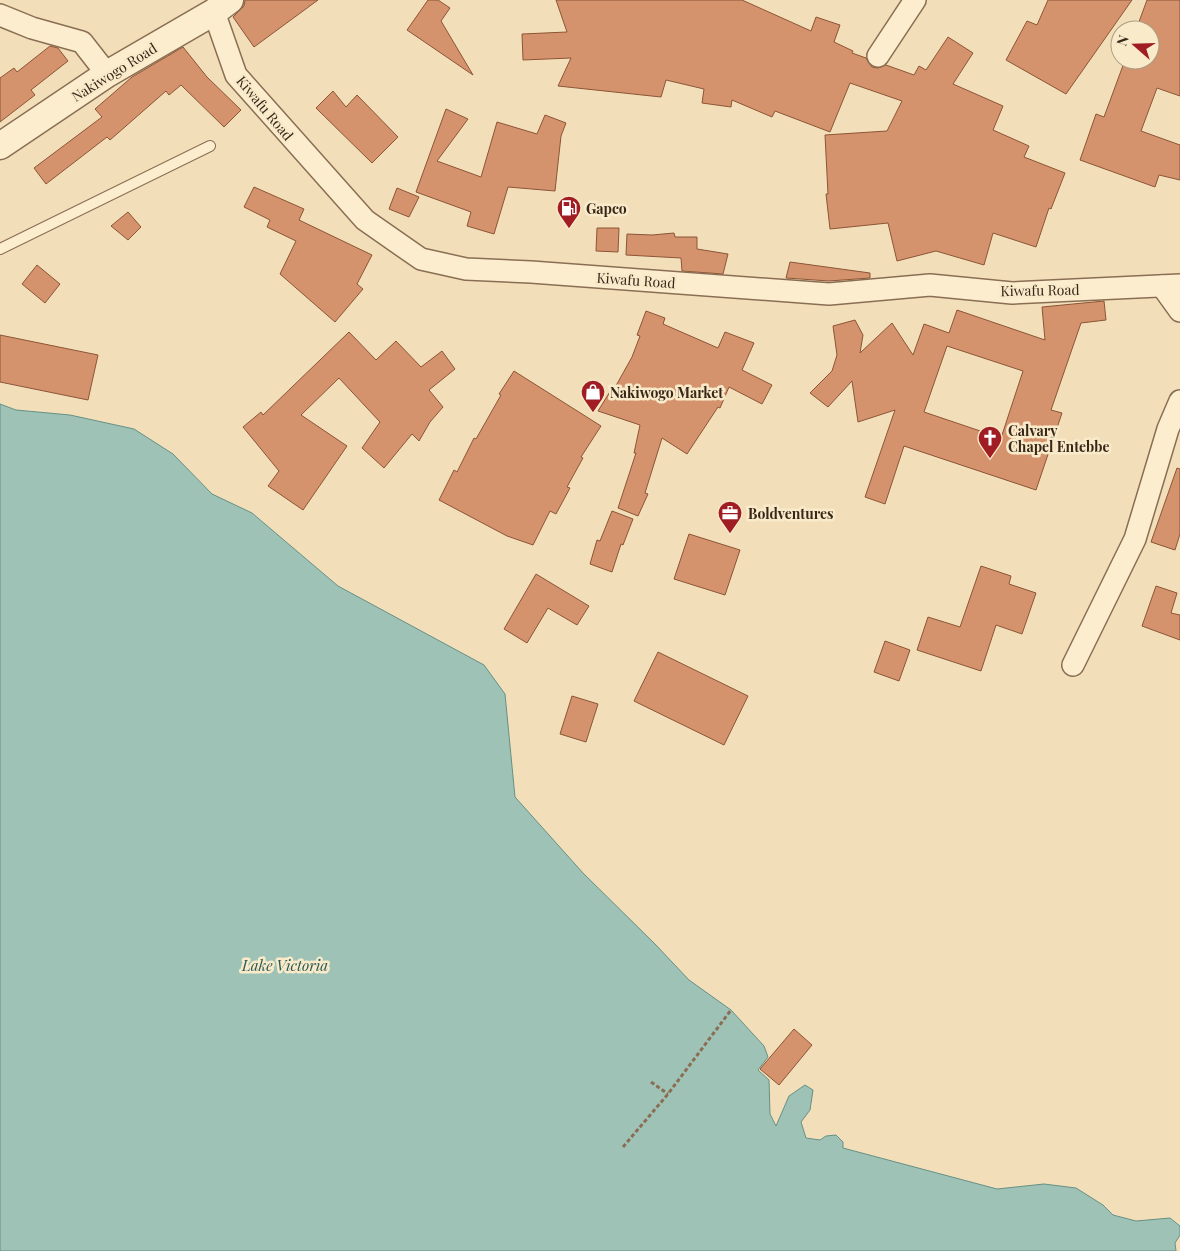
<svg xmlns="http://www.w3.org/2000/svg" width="1180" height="1251" font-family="'Playfair Display',serif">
<rect width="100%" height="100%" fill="#f2dfba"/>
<!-- water -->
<path fill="#9fc2b6" stroke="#669084" d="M 0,404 L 16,410 L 70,415 L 134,429 L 173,454 L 212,494 L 252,513 L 338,586 L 484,665 L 505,694 L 515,797 L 583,873 L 655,944 L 689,980 L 731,1010 L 764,1046 L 768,1057 L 758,1070 L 769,1080 L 770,1114 L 776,1126 L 789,1096 L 805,1085 L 813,1090 L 810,1110 L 801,1122 L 806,1138 L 820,1140 L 826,1136 L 836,1135 L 843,1142 L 843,1148 L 997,1189 L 1044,1184 L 1076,1188 L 1103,1205 L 1113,1215 L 1136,1221 L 1170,1218 L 1180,1226 L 1180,1235 L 1175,1243 L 1176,1251 L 0,1251 Z"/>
<!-- building -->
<g fill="#d4936c" stroke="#8c5536" fill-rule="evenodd">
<path d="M 245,0 L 318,0 L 254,47 L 233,17 L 244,6 Z"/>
<path d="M 428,0 L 438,0 L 450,8 L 441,21 L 473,75 L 407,30 Z"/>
<path d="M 556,0 L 742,0 L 811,31 L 816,17 L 840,25 L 834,42 L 853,51 L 852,53 L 866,58 L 872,67 L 878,68 L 886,65 L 914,75 L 919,66 L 926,70 L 948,37 L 973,53 L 953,84 L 1003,106 L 993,130 L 1029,146 L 1024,157 L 1065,173 L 1051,209 L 1049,208 L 1036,247 L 993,233 L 984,265 L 936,251 L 897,261 L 888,223 L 830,229 L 826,194 L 828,194 L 825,135 L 887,131 L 902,101 L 850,83 L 830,132 L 775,111 L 772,117 L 732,100 L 731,107 L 702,103 L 704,89 L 666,80 L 661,97 L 558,86 L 571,58 L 523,60 L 522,34 L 567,32 Z"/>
<path d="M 1048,0 L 1132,0 L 1066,94 L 1006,60 L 1027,21 L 1037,25 Z"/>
<path d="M 1147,0 L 1180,0 L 1180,96 L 1157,88 L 1141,131 L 1180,145 L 1180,180 L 1159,175 L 1155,187 L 1080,160 L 1096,114 L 1104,117 L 1125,60 L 1150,60 L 1150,30 L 1136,30 Z"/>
<path d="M 50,46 L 58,48 L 68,61 L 31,90 L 35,95 L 0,122 L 0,78 L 14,68 L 17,72 Z"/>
<path d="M 183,47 L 207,77 L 241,110 L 224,127 L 181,85 L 169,95 L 166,91 L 110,140 L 107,137 L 46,184 L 34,168 L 102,117 L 95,109 L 132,77 Z"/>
<path d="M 333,91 L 346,107 L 357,95 L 398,137 L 372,163 L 316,108 Z"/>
<path d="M 446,109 L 468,119 L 437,161 L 481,177 L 497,122 L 537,134 L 545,115 L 566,123 L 561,136 L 555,191 L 508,187 L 494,234 L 467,226 L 471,212 L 416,192 Z"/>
<path d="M 254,187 L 304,209 L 299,220 L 372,255 L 357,284 L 363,289 L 335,322 L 280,274 L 296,241 L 267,227 L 270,220 L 244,207 Z"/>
<path d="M 397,188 L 419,197 L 409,217 L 389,209 Z"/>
<path d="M 128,212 L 141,227 L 128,240 L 111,226 Z"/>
<path d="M 597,228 L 619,228 L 618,252 L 596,251 Z"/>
<path d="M 674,233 L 675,237 L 697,237 L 697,249 L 728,254 L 723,274 L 682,271 L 681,258 L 626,255 L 627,234 L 652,235 Z"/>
<path d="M 790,262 L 870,273 L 870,278 L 829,281 L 786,278 Z"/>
<path d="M 37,265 L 60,284 L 45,303 L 22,284 Z"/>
<path d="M 1104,301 L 1106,320 L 1081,323 L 1051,410 L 1062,413 L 1036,490 L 904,446 L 885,504 L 865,497 L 895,410 L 858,422 L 852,381 L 828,407 L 810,393 L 832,371 L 837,355 L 833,326 L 855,320 L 863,335 L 860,353 L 892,323 L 913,355 L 924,324 L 949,333 L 957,310 L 1045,340 L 1042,307 ZM 947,346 L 1023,371 L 1001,438 L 924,412 Z"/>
<path d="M 646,311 L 665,318 L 663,324 L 718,348 L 725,332 L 754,343 L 742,370 L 772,385 L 762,404 L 729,387 L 720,408 L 718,407 L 687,454 L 662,438 L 645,493 L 648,494 L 638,516 L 618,508 L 636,453 L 634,453 L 640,425 L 598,411 L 611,390 L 613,391 L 632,357 L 640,336 L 637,335 Z"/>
<path d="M 349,332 L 376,360 L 396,341 L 421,367 L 442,351 L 455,369 L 429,390 L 443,407 L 430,422 L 419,441 L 412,434 L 384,468 L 362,448 L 380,422 L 339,378 L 301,415 L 347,446 L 303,510 L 268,486 L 279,471 L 243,427 L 261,412 L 263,415 Z"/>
<path d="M 0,335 L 98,355 L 88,400 L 0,382 Z"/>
<path d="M 514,371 L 601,426 L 581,457 L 583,458 L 567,487 L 570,488 L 556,514 L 550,511 L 533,545 L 507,536 L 439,500 L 454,470 L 457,472 L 474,438 L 476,439 L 501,395 L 499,394 Z"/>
<path d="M 1177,468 L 1180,469 L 1180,534 L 1175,550 L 1151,542 Z"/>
<path d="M 612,511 L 633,519 L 623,545 L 621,544 L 612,572 L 590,564 L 597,540 L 600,541 Z"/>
<path d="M 689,534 L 740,550 L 725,595 L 674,579 Z"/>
<path d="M 981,566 L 1011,576 L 1009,584 L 1036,593 L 1022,634 L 996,625 L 981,671 L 917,650 L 928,617 L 960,627 Z"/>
<path d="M 536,574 L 589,606 L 577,625 L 548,608 L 527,643 L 504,629 Z"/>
<path d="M 1156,586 L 1177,593 L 1171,613 L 1180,615 L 1180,640 L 1142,626 Z"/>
<path d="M 885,641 L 910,650 L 899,681 L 874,672 Z"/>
<path d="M 658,652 L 748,696 L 724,745 L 634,701 Z"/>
<path d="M 572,696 L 598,704 L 586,742 L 560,734 Z"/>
<path d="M 794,1029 L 812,1045 L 779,1085 L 760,1069 Z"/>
</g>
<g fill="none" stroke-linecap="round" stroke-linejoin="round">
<defs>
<path id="service" d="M 0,249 L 210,146"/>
<g id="minor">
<path d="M 214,12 L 236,75 L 365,220 L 421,259 L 466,269 L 531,272 L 829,294 L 930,285 L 1012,293 L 1180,285"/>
<path d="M 0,15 L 32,28 L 82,42 L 107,74"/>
<path d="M 878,56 L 915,0"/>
<path d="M 1162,286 L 1180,311"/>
<path d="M 1073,665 L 1135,539 L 1168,429 L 1180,401"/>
</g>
<path id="tertiary" d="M 0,146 L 107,74 L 214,12 L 230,0"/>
</defs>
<!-- service casing -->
<use href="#service" stroke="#8a6e53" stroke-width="12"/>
<!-- minor casing -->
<use href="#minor" stroke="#8a6e53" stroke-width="24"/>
<!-- tertiary casing -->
<use href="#tertiary" stroke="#8a6e53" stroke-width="29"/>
<!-- path -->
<g stroke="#8a6e53" stroke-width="3" stroke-dasharray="4 2.5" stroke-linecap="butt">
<path d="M 651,1082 L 668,1094"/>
<path d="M 623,1147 L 668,1094 L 731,1010"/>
</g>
<!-- service -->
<use href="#service" stroke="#fcedce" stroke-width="10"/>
<!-- minor -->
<use href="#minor" stroke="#fcedce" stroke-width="21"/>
<!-- tertiary -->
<use href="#tertiary" stroke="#fcedce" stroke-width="26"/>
</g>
<!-- icons -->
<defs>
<symbol id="fuel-pin" viewBox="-11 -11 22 30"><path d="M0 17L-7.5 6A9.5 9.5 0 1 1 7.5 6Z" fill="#9f1d23" stroke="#f9eaca"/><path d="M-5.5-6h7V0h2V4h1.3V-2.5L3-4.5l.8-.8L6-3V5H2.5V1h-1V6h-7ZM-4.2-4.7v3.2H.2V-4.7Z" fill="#fff"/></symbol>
<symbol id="shop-pin" viewBox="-11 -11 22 30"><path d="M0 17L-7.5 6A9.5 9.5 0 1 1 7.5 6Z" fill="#9f1d23" stroke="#f9eaca"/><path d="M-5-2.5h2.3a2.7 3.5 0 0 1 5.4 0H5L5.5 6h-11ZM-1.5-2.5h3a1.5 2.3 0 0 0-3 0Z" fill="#fff"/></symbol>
<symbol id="church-pin" viewBox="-11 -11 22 30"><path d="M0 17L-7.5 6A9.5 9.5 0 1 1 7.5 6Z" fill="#9f1d23" stroke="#f9eaca"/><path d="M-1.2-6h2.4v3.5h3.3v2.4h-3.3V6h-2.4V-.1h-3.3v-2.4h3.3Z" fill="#fff"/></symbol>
<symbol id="office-pin" viewBox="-11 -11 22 30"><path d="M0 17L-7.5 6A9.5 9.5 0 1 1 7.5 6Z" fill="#9f1d23" stroke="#f9eaca"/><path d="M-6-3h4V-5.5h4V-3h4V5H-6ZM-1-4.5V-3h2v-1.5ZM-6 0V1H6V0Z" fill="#fff"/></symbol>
</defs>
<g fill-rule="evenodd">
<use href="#fuel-pin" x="555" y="194" width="28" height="38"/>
<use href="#shop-pin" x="579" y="378" width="28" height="38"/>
<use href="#church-pin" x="976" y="424" width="28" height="38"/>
<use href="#office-pin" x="716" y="499" width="28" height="38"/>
</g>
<g text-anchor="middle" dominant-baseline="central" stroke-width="5" stroke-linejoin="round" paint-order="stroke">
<!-- street labels -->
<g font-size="14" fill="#382719" stroke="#f9eaca">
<text transform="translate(114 72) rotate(-32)">Nakiwogo Road</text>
<text transform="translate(265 108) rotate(50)">Kiwafu Road</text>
<text transform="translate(636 280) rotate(4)">Kiwafu Road</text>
<text transform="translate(1040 290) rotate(-1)">Kiwafu Road</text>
</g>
<!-- poi labels -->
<g font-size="14" font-weight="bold" fill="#382719" stroke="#f9eaca" text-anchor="start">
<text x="586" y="208">Gapco</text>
<text x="610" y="392">Nakiwogo Market</text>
<text x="1008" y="430">Calvary<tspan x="1008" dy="16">Chapel Entebbe</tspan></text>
<text x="748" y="513">Boldventures</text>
</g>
<!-- water labels -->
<g font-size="15" font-style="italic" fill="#275954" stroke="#f9eaca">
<text x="285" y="965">Lake Victoria</text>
</g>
</g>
<!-- north arrow -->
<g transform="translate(1135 45) rotate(290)"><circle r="24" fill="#f9eaca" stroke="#ac9c83"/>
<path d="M0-4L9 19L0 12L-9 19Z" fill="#9f1d23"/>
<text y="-8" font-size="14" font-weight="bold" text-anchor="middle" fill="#382719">N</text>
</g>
</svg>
